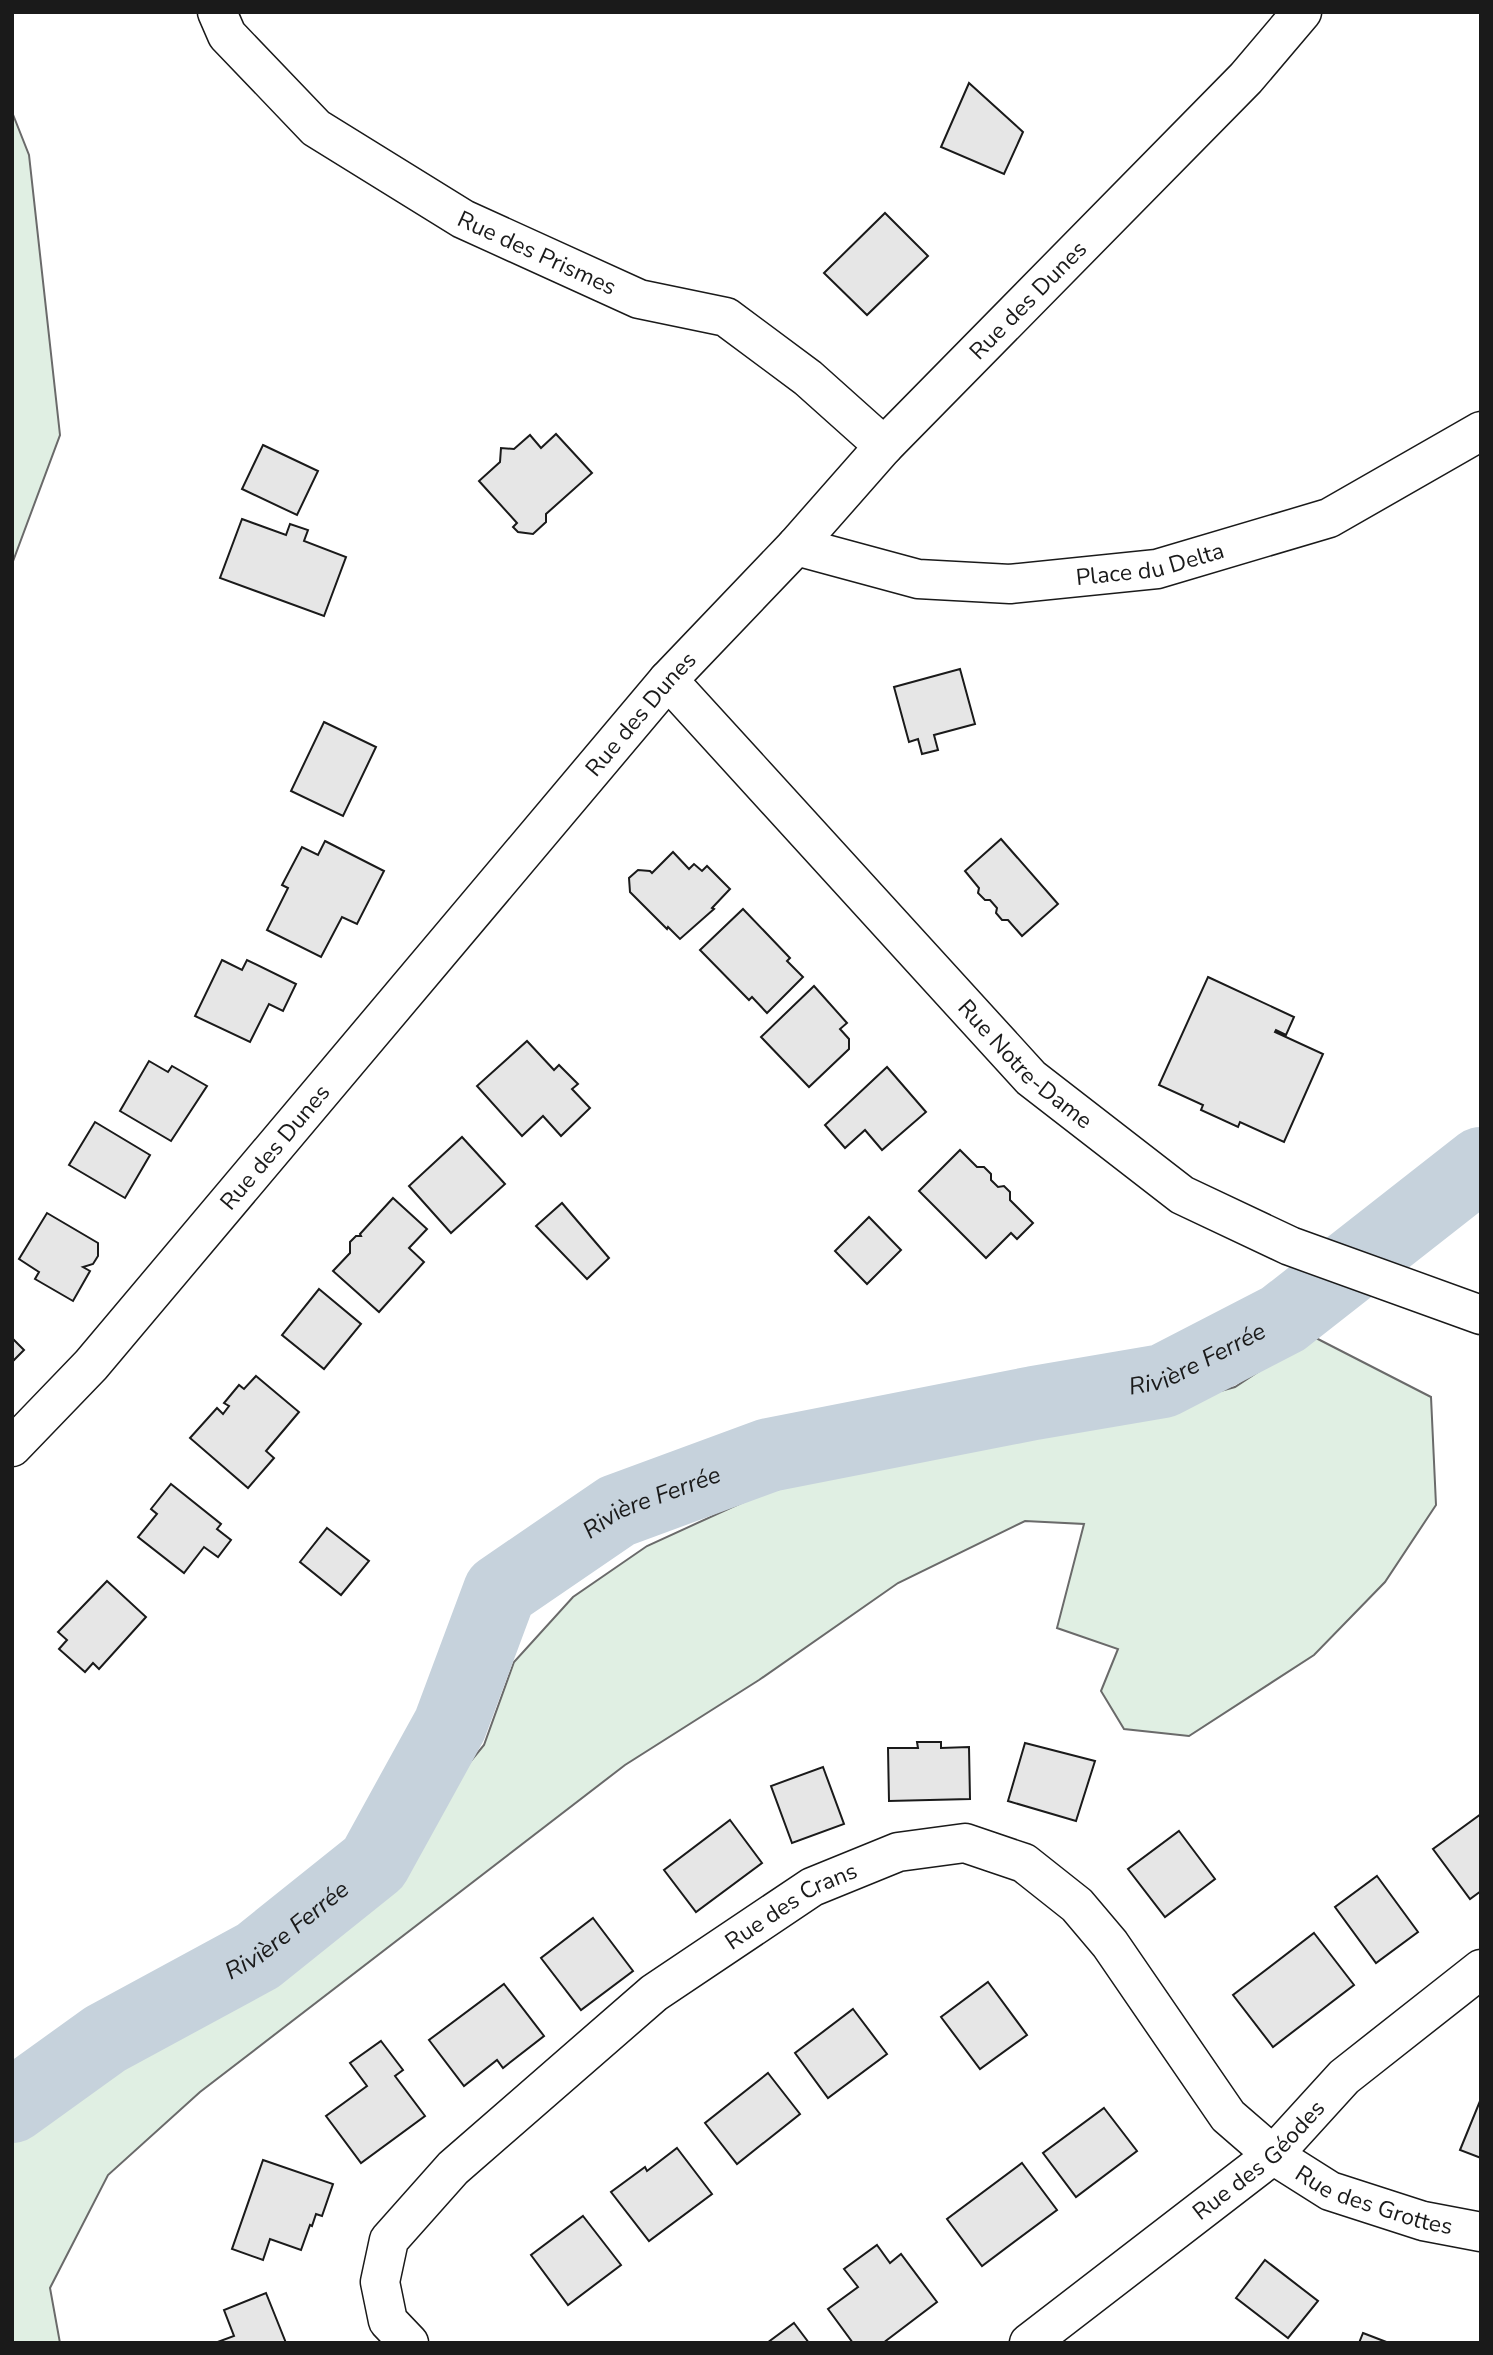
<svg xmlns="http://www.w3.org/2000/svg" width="1493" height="2355" font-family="'Nunito Sans',sans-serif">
<rect width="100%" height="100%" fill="#fff"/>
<!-- green -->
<g fill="#e0efe3" stroke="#6a6a6a" stroke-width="2">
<path d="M 12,112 L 29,155 L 60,435 L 12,564 Z"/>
<path d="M 1312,1336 L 1431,1397 L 1436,1505 L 1385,1582 L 1314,1655 L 1189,1736 L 1124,1729 L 1101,1691 L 1118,1649 L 1057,1628 L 1084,1524 L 1025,1521 L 898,1583 L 759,1680 L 625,1765 L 200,2092 L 108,2175 L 50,2288 L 60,2343 L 12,2343 L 12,2141 L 85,2081 L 213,2004 L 347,1913 L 484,1745 L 514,1662 L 573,1597 L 647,1546 L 761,1494 L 967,1439 L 1140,1413 L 1235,1387 Z"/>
</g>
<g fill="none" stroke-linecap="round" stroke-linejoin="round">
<!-- river -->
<path stroke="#c6d2dc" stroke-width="74" id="s1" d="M 12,2106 L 105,2039 L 258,1956 L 374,1863 L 450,1725 L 500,1591 L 617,1511 L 769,1455 L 1034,1403 L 1163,1381 L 1283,1319 L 1481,1164"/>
</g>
<!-- building -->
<g fill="#e6e6e6" stroke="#1a1a1a" stroke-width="2">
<path d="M 969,83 L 1023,132 L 1004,174 L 941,147 Z"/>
<path d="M 885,213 L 928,256 L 867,315 L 824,273 Z"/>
<path d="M 556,434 L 592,473 L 546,514 L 546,522 L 533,534 L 518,532 L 513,527 L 517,523 L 479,481 L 500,462 L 501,448 L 514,449 L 530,435 L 541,448 Z"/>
<path d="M 263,445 L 318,471 L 297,515 L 242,489 Z"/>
<path d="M 242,519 L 286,535 L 290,524 L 308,530 L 304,541 L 346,557 L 324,616 L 220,578 Z"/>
<path d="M 960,669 L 975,724 L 934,735 L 938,750 L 922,754 L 918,739 L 909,742 L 894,687 Z"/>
<path d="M 324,722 L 376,747 L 343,816 L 291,791 Z"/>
<path d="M 1001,839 L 1058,904 L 1022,936 L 1008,920 L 1002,920 L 996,913 L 997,908 L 990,900 L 985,900 L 978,893 L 979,888 L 965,871 Z"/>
<path d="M 325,841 L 384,871 L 357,924 L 342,917 L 321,957 L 267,930 L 288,888 L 282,885 L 302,847 L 318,855 Z"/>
<path d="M 673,852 L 689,869 L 694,864 L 702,871 L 707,866 L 730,889 L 712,908 L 714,909 L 680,939 L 668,927 L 667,929 L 630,892 L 629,878 L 638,870 L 650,871 L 652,873 Z"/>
<path d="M 743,909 L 790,958 L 787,961 L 803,977 L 767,1013 L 752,997 L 749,1000 L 700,950 Z"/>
<path d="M 222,960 L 242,970 L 247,960 L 296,984 L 283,1011 L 269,1004 L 250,1042 L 195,1016 Z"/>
<path d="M 1208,977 L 1294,1017 L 1286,1035 L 1276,1030 L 1275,1032 L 1323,1054 L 1284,1142 L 1240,1122 L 1238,1127 L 1201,1110 L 1203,1105 L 1159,1085 Z"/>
<path d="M 814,986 L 847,1023 L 840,1029 L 849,1039 L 849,1049 L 809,1087 L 761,1037 Z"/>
<path d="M 527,1041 L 554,1070 L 559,1065 L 578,1084 L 572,1089 L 590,1108 L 561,1136 L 543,1116 L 522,1136 L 477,1086 Z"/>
<path d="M 149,1061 L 168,1072 L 172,1066 L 207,1086 L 171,1141 L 120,1111 Z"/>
<path d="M 887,1067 L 926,1112 L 882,1150 L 865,1130 L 845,1148 L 825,1125 Z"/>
<path d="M 95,1122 L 150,1155 L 125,1198 L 69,1165 Z"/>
<path d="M 462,1137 L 505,1184 L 451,1233 L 409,1186 Z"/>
<path d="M 960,1150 L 977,1167 L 984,1167 L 991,1174 L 991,1180 L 998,1187 L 1004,1186 L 1010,1192 L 1010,1200 L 1033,1223 L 1017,1239 L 1011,1233 L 986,1258 L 919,1191 Z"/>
<path d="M 393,1198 L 427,1229 L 409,1248 L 424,1262 L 379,1312 L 333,1271 L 350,1253 L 350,1242 L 356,1236 L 361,1236 L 360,1234 Z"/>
<path d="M 562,1203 L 609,1258 L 587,1279 L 536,1226 Z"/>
<path d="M 47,1213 L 98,1243 L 98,1256 L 93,1264 L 83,1267 L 90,1271 L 73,1301 L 35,1279 L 39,1272 L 19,1259 Z"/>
<path d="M 869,1217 L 901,1250 L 867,1284 L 835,1251 Z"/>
<path d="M 319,1289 L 361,1324 L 324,1369 L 282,1335 Z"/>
<path d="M 12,1338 L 24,1350 L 12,1362 Z"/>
<path d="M 256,1376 L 299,1412 L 266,1451 L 274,1458 L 248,1488 L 190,1438 L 217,1408 L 223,1414 L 229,1406 L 224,1403 L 239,1385 L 244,1389 Z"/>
<path d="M 171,1484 L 221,1524 L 217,1529 L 231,1540 L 218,1557 L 204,1547 L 184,1573 L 138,1537 L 157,1514 L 151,1509 Z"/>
<path d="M 327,1528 L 369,1561 L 341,1595 L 300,1562 Z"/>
<path d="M 107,1581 L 146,1617 L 99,1669 L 93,1663 L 85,1672 L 59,1649 L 67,1640 L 58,1632 Z"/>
<path d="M 917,1742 L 941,1742 L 941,1748 L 969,1747 L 970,1799 L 889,1801 L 888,1748 L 918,1748 Z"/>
<path d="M 1025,1743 L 1095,1761 L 1076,1821 L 1008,1801 Z"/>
<path d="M 823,1767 L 844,1824 L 792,1843 L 771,1786 Z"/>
<path d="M 1481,1814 L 1481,1891 L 1470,1899 L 1433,1849 Z"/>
<path d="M 730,1820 L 762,1863 L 696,1912 L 664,1870 Z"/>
<path d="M 1179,1831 L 1215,1879 L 1165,1917 L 1128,1869 Z"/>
<path d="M 1377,1876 L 1418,1932 L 1376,1963 L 1335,1907 Z"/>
<path d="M 593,1918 L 633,1971 L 581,2010 L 541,1958 Z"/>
<path d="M 1314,1933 L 1354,1985 L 1273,2047 L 1233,1995 Z"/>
<path d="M 988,1982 L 1027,2035 L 980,2069 L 941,2017 Z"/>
<path d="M 504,1984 L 544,2036 L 503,2068 L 497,2060 L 464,2086 L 429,2040 Z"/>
<path d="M 853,2009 L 887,2054 L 828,2098 L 795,2053 Z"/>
<path d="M 381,2041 L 403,2070 L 395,2076 L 425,2116 L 361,2163 L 326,2116 L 367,2086 L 350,2063 Z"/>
<path d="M 768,2073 L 800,2114 L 737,2164 L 705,2123 Z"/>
<path d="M 1480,2101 L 1481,2101 L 1481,2158 L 1460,2150 Z"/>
<path d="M 1104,2108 L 1137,2151 L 1076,2197 L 1043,2153 Z"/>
<path d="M 677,2148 L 712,2194 L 649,2241 L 611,2192 L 645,2167 L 647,2171 Z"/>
<path d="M 263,2160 L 333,2184 L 322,2216 L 316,2214 L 312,2226 L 310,2225 L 301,2250 L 270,2239 L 263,2260 L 232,2249 Z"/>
<path d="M 1022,2163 L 1057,2210 L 982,2266 L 947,2219 Z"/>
<path d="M 583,2216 L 621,2265 L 568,2305 L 531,2255 Z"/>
<path d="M 877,2245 L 890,2263 L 901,2254 L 937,2302 L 883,2343 L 853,2343 L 828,2309 L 858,2287 L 844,2269 Z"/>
<path d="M 1265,2260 L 1318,2301 L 1288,2338 L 1236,2298 Z"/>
<path d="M 266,2293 L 286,2343 L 215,2343 L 234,2336 L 224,2310 Z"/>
<path d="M 794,2323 L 809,2343 L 767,2343 Z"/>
<path d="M 1363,2333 L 1389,2343 L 1359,2343 Z"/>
</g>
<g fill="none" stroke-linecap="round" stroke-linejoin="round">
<defs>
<g id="minor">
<path id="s2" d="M 217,12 L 227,35 L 316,128 L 463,219 L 639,299 L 726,317 L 808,378 L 884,446"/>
<path id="s3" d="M 796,546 L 918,579 L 1010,584 L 1157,569 L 1329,518 L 1481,431"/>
<path id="s4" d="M 668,680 L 1031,1078 L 1182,1195 L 1290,1246 L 1481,1315"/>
<path id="s5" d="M 12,1447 L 91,1365 L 668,680 L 796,546 L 884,446 L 1246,78 L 1302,12"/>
<path id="s6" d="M 409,2343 L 388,2321 L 380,2282 L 389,2240 L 453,2168 L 654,1993 L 812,1887 L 898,1852 L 965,1843 L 1024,1863 L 1077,1905 L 1110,1944 L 1228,2116 L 1273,2155 L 1330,2191 L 1423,2221 L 1481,2232"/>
<path id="s7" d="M 1029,2343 L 1273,2155 L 1344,2077 L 1481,1969"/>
</g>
</defs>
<!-- minor casing -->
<use href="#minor" stroke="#1a1a1a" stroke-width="41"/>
<!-- minor -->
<use href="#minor" stroke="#fff" stroke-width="38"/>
</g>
<g text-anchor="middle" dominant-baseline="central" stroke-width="5" stroke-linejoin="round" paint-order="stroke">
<!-- street labels -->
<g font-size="23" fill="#1a1a1a" stroke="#fff">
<text stroke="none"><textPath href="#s2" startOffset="408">Rue des Prismes</textPath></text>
<text stroke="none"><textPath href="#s5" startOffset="1533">Rue des Dunes</textPath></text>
<text stroke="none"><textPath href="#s3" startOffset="360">Place du Delta</textPath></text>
<text stroke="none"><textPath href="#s5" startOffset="966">Rue des Dunes</textPath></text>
<text stroke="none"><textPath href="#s4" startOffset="525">Rue Notre-Dame</textPath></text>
<text stroke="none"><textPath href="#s5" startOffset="399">Rue des Dunes</textPath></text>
<text stroke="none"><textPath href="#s6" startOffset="639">Rue des Crans</textPath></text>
<text stroke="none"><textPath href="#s7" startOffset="294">Rue des Géodes</textPath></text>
<text stroke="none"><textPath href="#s6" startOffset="1388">Rue des Grottes</textPath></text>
</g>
<!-- water labels -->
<g font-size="24" font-style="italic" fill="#1a1a1a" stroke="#fff">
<text stroke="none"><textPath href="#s1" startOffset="1482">Rivière Ferrée</textPath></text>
<text stroke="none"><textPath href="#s1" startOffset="915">Rivière Ferrée</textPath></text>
<text stroke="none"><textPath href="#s1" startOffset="327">Rivière Ferrée</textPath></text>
</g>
</g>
<!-- border -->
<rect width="1493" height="2355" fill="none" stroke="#1a1a1a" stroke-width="28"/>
</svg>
